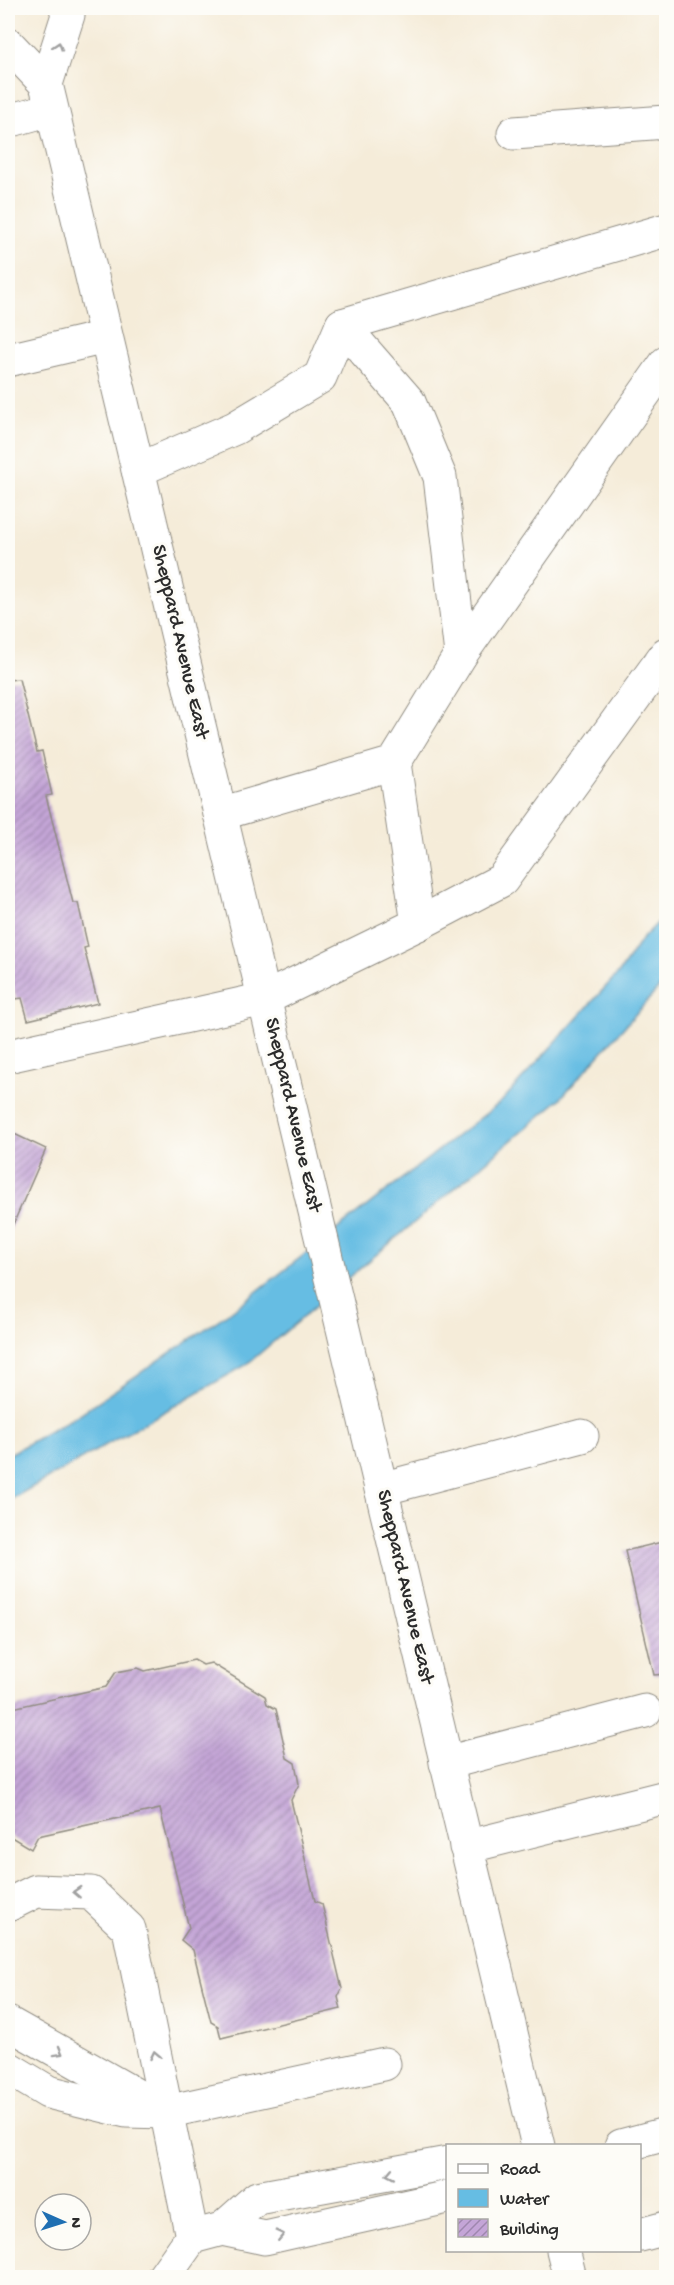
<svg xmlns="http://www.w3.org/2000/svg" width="674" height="2285" font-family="'Gochi Hand',sans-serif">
<defs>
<pattern id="building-hatch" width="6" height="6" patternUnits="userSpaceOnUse" patternTransform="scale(1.5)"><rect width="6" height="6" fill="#c4a5d7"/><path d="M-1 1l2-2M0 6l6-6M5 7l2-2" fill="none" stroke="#9f87af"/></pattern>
</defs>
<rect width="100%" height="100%" fill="#fdfcf7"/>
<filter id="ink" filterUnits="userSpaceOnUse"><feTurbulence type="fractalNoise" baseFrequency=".0167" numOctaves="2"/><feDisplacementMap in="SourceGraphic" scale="12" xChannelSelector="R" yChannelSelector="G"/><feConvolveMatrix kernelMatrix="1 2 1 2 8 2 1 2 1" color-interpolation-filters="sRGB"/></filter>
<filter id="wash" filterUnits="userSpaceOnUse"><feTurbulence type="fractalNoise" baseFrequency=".008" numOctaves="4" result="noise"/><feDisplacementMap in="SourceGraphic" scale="24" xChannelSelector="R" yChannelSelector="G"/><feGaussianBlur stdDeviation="1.35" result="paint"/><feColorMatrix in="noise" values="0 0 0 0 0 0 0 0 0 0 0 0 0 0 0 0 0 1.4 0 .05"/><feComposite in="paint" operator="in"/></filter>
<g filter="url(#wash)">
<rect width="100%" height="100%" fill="#f5ecd9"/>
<!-- water -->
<path fill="#66bde3" stroke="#487487" stroke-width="1.5" d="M 666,914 L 666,980 L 559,1100 L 246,1365 L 8,1501 L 8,1455 L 78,1415 L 233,1310 L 502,1101 L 621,970 L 641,940 Z"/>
<g id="blocks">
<!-- building -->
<g fill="url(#building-hatch)">
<path d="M 19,679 L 37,752 L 42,751 L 52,795 L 46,796 L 73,903 L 78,903 L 88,947 L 84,948 L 98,1003 L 28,1020 L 22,998 L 16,999 L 12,984 L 8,985 L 8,680 Z"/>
<path d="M 8,1131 L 46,1149 L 8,1236 Z"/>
<path d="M 666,1541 L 666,1674 L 654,1675 L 625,1551 Z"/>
<path d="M 194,1660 L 203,1665 L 211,1663 L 265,1696 L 267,1704 L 276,1709 L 287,1758 L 295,1763 L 299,1784 L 291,1800 L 315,1901 L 322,1904 L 342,1989 L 338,1997 L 341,2009 L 221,2038 L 218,2026 L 211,2022 L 193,1950 L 181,1940 L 189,1928 L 160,1809 L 38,1836 L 31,1849 L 8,1835 L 8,1709 L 106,1687 L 116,1672 L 138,1668 L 145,1671 Z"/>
</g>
</g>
</g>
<g filter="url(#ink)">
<use href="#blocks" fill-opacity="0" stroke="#908c82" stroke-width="1.5"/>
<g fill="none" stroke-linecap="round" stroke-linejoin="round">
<defs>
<g id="minor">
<path d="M 8,121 L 51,109"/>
<path d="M 514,133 L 666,122"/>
<path d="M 342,325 L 409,402 L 440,477 L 461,654"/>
<path d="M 8,360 L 106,337"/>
<path d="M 138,470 L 235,428 L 320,377 L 342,325 L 666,230"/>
<path d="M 394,763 L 461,654 L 666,363"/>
<path d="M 418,924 L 502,880 L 666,654"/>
<path d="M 8,1056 L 264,999 L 418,924 L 394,763 L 220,814"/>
<path d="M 381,1489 L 582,1436"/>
<path d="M 446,1763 L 645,1711"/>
<path d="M 466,1847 L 666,1797"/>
<path d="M 8,1905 L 36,1891 L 91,1893 L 129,1929 L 192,2237"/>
<path d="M 8,2023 L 157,2107"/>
<path d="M 8,2068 L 48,2092 L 126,2111 L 166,2112 L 384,2064"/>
<path d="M 621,2146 L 666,2134"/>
<path d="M 222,2229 L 265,2238 L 448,2197"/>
<path d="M 640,2235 L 666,2228"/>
<path d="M 163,2278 L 192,2237 L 222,2229 L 257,2198 L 448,2163"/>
</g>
<g id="major">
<path d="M 66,8 L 68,15 L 46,84 L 538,2146"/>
<path d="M 8,44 L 46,84"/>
<path d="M 563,2250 L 570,2278"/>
</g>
</defs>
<!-- minor casing -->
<use href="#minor" stroke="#908c82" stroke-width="35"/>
<!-- major casing -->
<use href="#major" stroke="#908c82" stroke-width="35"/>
<!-- minor -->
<use href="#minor" stroke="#fff" stroke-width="33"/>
<!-- major -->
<use href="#major" stroke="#fff" stroke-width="33"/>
</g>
<!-- one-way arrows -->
<defs><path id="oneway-chevron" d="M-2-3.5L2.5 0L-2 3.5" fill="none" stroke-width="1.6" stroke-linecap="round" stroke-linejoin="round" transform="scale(1.5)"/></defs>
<g stroke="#a0a0a0">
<use href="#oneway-chevron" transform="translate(58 46) rotate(-72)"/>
<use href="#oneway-chevron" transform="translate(77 1892) rotate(-177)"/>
<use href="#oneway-chevron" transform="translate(59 2052) rotate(29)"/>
<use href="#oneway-chevron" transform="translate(155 2055) rotate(-102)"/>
<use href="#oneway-chevron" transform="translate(390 2174) rotate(169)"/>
<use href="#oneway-chevron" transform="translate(280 2235) rotate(-13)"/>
</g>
</g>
<g text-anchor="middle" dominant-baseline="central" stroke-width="6" stroke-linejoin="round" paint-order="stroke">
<!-- street labels -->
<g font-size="21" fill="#2b2b2b" stroke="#fdfcf7">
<text transform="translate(179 642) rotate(77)">Sheppard Avenue East</text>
<text transform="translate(292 1115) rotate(77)">Sheppard Avenue East</text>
<text transform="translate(404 1587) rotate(77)">Sheppard Avenue East</text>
</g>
</g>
<!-- margin -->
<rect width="674" height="2285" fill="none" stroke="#fdfcf7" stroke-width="30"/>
<!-- legend -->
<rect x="446" y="2144" width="195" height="108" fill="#fdfcf7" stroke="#a9a8a5" stroke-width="1.5"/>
<rect x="458" y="2164" width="30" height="9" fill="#ffffff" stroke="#a9a8a5" stroke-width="1.5"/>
<text x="500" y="2174" font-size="18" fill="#2b2b2b">Road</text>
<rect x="458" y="2189" width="30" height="18" fill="#66bde3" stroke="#a9a8a5" stroke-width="1.5"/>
<text x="500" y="2204" font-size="18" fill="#2b2b2b">Water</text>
<rect x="458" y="2219" width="30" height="18" fill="url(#building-hatch)" stroke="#a9a8a5" stroke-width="1.5"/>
<text x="500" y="2234" font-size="18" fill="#2b2b2b">Building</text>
<!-- north arrow -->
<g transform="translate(63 2222) rotate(93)"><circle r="28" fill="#fdfcf7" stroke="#a9a8a5" stroke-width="1.5"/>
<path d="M0-4.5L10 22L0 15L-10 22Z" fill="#1f6fb2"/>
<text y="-9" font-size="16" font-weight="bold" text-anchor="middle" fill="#2b2b2b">N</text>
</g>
</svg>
